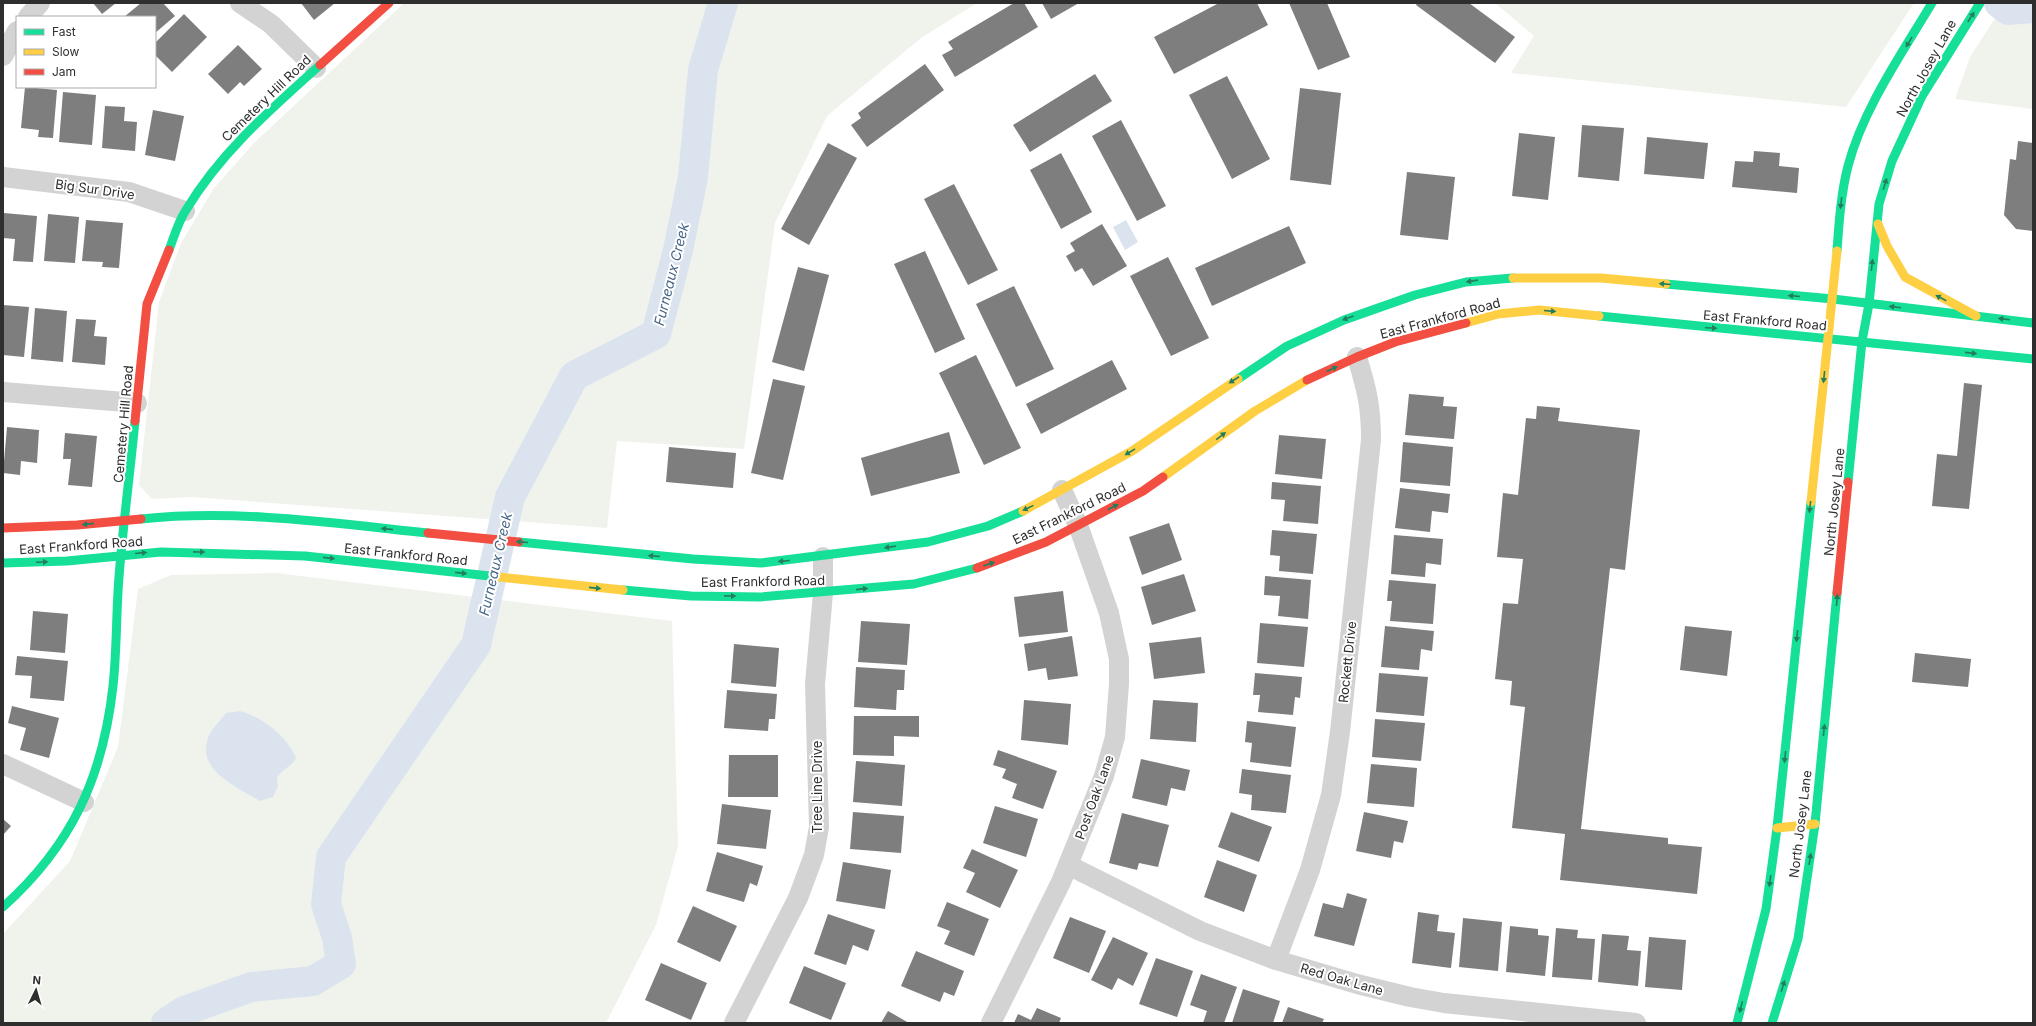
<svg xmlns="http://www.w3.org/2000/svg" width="2036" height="1026" font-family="Inter,sans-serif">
<rect width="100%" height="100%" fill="#fff"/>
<!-- green -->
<g fill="#f0f3ec">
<path d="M 404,3 L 977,3 L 921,38 L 827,116 L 775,223 L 744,449 L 617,441 L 607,528 L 192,497 L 152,499 L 139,485 L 159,302 L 181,243 L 214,188 L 255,142 Z"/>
<path d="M 1495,3 L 1914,3 L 1846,107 L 1511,73 L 1534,36 Z"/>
<path d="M 2005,3 L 2033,3 L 2033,109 L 1955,99 L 1970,57 Z"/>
<path d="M 276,573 L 672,621 L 678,846 L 656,925 L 606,1023 L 3,1023 L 3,934 L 70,861 L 118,747 L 138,589 L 171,575 Z"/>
</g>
<!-- water -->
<g fill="#dbe4ee">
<path d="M 1126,220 L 1138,242 L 1125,250 L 1113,227 Z"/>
<path d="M 240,711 C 262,717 287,736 296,758 C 292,766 283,769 277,777 L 278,786 L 273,797 L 260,801 C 238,788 196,770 208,738 C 211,729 220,721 226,713 Z"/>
</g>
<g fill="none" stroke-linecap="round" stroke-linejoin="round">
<!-- river -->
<g stroke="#dbe4ee" stroke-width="30">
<path d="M 1999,3 L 2008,10 L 2033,8"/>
<path d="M 166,1023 L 184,1011 L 251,987 L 313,981 L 341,964 L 337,938 L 326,904 L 331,857 L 476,645 L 510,497 L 574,376 L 656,334 L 678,250 L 693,177 L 703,70 L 723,3"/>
</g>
</g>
<!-- building -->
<g fill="#7e7e7e">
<path d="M 93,3 L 116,3 L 102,14 Z"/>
<path d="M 141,3 L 163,3 L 175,16 L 155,33 L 155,17 L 124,17 Z"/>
<path d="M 301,3 L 335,3 L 314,20 Z"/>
<path d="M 1014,3 L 1024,3 L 1038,27 L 955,77 L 942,55 L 953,49 L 948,42 Z"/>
<path d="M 1042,3 L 1079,3 L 1051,19 Z"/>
<path d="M 1219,3 L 1257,3 L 1268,25 L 1174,74 L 1154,37 Z"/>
<path d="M 1289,3 L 1327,3 L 1350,57 L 1318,70 Z"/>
<path d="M 1417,3 L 1469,3 L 1515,37 L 1495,63 L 1416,5 Z"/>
<path d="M 184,14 L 207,37 L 172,72 L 155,55 L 155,43 Z"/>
<path d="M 238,45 L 262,69 L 244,86 L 240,82 L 228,94 L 208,74 Z"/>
<path d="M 925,64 L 944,90 L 867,147 L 851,125 L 861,118 L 858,113 Z"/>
<path d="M 1095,74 L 1112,101 L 1030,152 L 1013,125 Z"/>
<path d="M 1227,76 L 1270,159 L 1232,179 L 1189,95 Z"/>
<path d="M 25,87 L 57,90 L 53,138 L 38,137 L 39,130 L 21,128 Z"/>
<path d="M 1300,88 L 1341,93 L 1331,185 L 1290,180 Z"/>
<path d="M 63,92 L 96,95 L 92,145 L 59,142 Z"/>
<path d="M 105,106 L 125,107 L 124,121 L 137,122 L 135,151 L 102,148 Z"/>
<path d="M 153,110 L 184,116 L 175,161 L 145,155 Z"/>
<path d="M 1121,120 L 1166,206 L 1137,221 L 1092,136 Z"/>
<path d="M 1582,125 L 1624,128 L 1619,181 L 1578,177 Z"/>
<path d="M 1519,133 L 1555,137 L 1548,200 L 1512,196 Z"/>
<path d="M 1647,137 L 1708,143 L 1704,179 L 1644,174 Z"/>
<path d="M 2018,141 L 2033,143 L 2033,231 L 2016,229 L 2004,215 L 2010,159 L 2016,160 Z"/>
<path d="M 828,143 L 857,158 L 809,245 L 781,229 Z"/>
<path d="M 1754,151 L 1780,153 L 1779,166 L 1799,168 L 1797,193 L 1732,187 L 1735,161 L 1753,162 Z"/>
<path d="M 1061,153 L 1092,212 L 1061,229 L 1030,170 Z"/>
<path d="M 1407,172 L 1455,177 L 1448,240 L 1400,235 Z"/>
<path d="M 954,184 L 998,270 L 968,285 L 924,199 Z"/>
<path d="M 4,213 L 37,216 L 33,262 L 13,261 L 15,239 L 3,238 Z"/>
<path d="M 48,214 L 79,217 L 75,263 L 44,261 Z"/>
<path d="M 86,220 L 123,223 L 119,268 L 102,267 L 103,262 L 82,261 Z"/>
<path d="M 1102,224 L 1127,266 L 1093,286 L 1082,268 L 1075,272 L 1066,256 L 1075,251 L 1070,243 Z"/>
<path d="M 1289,226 L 1306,263 L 1212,306 L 1195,268 Z"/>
<path d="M 925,251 L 965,339 L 935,353 L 894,264 Z"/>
<path d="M 1168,257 L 1209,338 L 1171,356 L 1130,276 Z"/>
<path d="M 798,267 L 829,275 L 804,371 L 772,362 Z"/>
<path d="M 1014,286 L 1054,369 L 1016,387 L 976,304 Z"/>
<path d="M 3,305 L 29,307 L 24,357 L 3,355 Z"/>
<path d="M 35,308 L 67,311 L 63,362 L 31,359 Z"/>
<path d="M 76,319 L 96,320 L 94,336 L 107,337 L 105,365 L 72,362 Z"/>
<path d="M 976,355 L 1021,448 L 984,465 L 939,373 Z"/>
<path d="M 1112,360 L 1127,389 L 1041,434 L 1026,404 Z"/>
<path d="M 773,379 L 805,386 L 783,480 L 751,473 Z"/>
<path d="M 1964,383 L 1982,385 L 1969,509 L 1932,506 L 1937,454 L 1957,456 Z"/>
<path d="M 1409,394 L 1444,397 L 1443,406 L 1457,407 L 1454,439 L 1405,435 Z"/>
<path d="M 1537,406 L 1560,408 L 1558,421 L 1640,430 L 1625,570 L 1610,568 L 1581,829 L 1668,838 L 1668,844 L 1702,847 L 1697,894 L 1560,880 L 1565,834 L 1512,828 L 1525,707 L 1510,705 L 1512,681 L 1495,679 L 1503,603 L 1518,604 L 1523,559 L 1497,557 L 1503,493 L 1518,495 L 1526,418 L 1536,419 Z"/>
<path d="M 7,427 L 39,430 L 37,463 L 21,461 L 20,475 L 3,473 Z"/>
<path d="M 949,432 L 960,473 L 871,496 L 861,458 Z"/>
<path d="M 65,433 L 97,436 L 92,487 L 68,485 L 71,459 L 63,459 Z"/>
<path d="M 1279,435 L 1326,439 L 1322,479 L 1275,474 Z"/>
<path d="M 1403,442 L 1453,447 L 1450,486 L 1400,482 Z"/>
<path d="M 669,447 L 736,453 L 733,488 L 666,482 Z"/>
<path d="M 1272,482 L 1321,486 L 1318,524 L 1283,521 L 1285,500 L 1271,499 Z"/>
<path d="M 1400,488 L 1450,494 L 1448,513 L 1432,511 L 1430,532 L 1395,528 Z"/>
<path d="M 1169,523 L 1182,560 L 1142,575 L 1129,537 Z"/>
<path d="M 1272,530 L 1317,534 L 1313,574 L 1279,571 L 1280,556 L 1270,555 Z"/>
<path d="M 1394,535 L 1443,539 L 1441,565 L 1426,563 L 1425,577 L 1391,574 Z"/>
<path d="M 1184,574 L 1196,611 L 1152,625 L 1141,587 Z"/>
<path d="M 1265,576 L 1311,580 L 1308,619 L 1278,616 L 1280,596 L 1264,595 Z"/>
<path d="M 1389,580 L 1436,584 L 1433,624 L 1390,621 L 1392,601 L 1387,601 Z"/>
<path d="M 1063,591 L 1068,632 L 1019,637 L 1014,597 Z"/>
<path d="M 33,611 L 68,614 L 65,653 L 30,650 Z"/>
<path d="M 861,621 L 910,624 L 907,665 L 858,662 Z"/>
<path d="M 1260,623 L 1308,627 L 1304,667 L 1257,663 Z"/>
<path d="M 1385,626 L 1434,631 L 1432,651 L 1421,649 L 1419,670 L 1381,667 Z"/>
<path d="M 1685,626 L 1732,631 L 1727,676 L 1680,670 Z"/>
<path d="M 1072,636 L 1078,676 L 1048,680 L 1046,668 L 1028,671 L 1024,644 Z"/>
<path d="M 1201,637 L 1205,673 L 1154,679 L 1149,643 Z"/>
<path d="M 734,644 L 779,648 L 776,687 L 731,683 Z"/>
<path d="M 1915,653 L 1971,659 L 1968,687 L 1912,682 Z"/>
<path d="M 17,656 L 68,661 L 64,701 L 30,698 L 32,676 L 15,675 Z"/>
<path d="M 856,667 L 905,670 L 904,690 L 897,690 L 896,710 L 854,707 Z"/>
<path d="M 1255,673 L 1302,677 L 1300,698 L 1295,697 L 1293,715 L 1258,712 L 1260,695 L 1253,695 Z"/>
<path d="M 1379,673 L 1428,677 L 1424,716 L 1376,712 Z"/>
<path d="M 727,690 L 777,694 L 775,719 L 769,719 L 768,731 L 724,728 Z"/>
<path d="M 1024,700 L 1071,704 L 1068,745 L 1021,740 Z"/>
<path d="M 1153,700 L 1198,703 L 1196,742 L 1150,739 Z"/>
<path d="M 12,706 L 59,718 L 49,758 L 20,750 L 26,728 L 8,723 Z"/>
<path d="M 854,716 L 919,716 L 919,737 L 894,736 L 894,756 L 853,755 Z"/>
<path d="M 1375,719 L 1425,723 L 1421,761 L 1372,757 Z"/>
<path d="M 1247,721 L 1296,727 L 1291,767 L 1250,762 L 1252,743 L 1245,742 Z"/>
<path d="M 998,750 L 1057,771 L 1043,809 L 1012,798 L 1017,784 L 1002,778 L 1006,769 L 993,765 Z"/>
<path d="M 729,755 L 778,755 L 778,797 L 728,797 Z"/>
<path d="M 1141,759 L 1190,770 L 1185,791 L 1171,788 L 1167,806 L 1132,798 Z"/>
<path d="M 856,761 L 905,765 L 902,806 L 853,802 Z"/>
<path d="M 1371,764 L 1417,768 L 1414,807 L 1367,803 Z"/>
<path d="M 1242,769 L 1291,775 L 1286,813 L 1251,810 L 1252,795 L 1239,793 Z"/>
<path d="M 722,804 L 771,810 L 766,849 L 717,844 Z"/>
<path d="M 995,806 L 1038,819 L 1026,857 L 983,843 Z"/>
<path d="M 853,812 L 904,816 L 901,853 L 850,849 Z"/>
<path d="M 1231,812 L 1272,827 L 1259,862 L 1218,847 Z"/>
<path d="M 1364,812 L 1408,821 L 1403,843 L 1394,841 L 1391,858 L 1356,851 Z"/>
<path d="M 1122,813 L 1169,825 L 1158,867 L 1139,863 L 1137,870 L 1109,863 Z"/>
<path d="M 3,819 L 11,826 L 3,835 Z"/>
<path d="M 972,849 L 1018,870 L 1000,908 L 966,892 L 975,873 L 963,868 Z"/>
<path d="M 717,852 L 763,866 L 757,886 L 750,883 L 744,902 L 706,891 Z"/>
<path d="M 1217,860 L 1257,875 L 1244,912 L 1204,897 Z"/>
<path d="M 843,862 L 891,870 L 885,909 L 836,901 Z"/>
<path d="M 1347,893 L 1367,899 L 1354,946 L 1314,936 L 1323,903 L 1343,908 Z"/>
<path d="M 947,902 L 989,919 L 974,956 L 944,944 L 950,931 L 937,926 Z"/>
<path d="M 693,906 L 737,926 L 720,962 L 677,942 Z"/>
<path d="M 1418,912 L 1439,915 L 1437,931 L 1455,933 L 1451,968 L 1412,963 Z"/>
<path d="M 828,914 L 875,930 L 868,951 L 853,945 L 846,965 L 814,954 Z"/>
<path d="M 1070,917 L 1106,931 L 1089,973 L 1053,958 Z"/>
<path d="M 1463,918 L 1502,922 L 1498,971 L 1459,967 Z"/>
<path d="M 1510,926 L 1538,929 L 1538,935 L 1549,936 L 1545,976 L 1506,972 Z"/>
<path d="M 1556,928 L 1578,930 L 1577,938 L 1595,939 L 1592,980 L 1552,977 Z"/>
<path d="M 1602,934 L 1629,936 L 1627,950 L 1641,951 L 1638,986 L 1598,982 Z"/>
<path d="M 1113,937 L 1148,953 L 1133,986 L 1118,978 L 1112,990 L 1091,980 Z"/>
<path d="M 1649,937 L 1686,940 L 1682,990 L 1645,987 Z"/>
<path d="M 916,951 L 964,971 L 954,996 L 944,992 L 940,1002 L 901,986 Z"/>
<path d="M 1156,958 L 1193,971 L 1177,1017 L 1139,1004 Z"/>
<path d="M 661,963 L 707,983 L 691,1020 L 645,1000 Z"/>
<path d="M 804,966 L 846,983 L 831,1020 L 789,1003 Z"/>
<path d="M 1201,974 L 1237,987 L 1224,1023 L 1203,1023 L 1207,1011 L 1190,1005 Z"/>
<path d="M 1243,989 L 1280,1001 L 1273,1023 L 1232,1023 Z"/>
<path d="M 1288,1007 L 1324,1019 L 1322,1023 L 1282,1023 Z"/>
<path d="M 1037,1008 L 1061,1018 L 1059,1023 L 1014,1023 L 1018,1014 L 1031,1020 Z"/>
<path d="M 888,1011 L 909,1023 L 881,1023 Z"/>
</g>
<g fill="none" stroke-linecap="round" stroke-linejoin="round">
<!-- street -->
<g stroke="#d3d3d3" stroke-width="20">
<path d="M 240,3 L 271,24 L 316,68"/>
<path d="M 28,17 L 40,3"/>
<path d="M 3,56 L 17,31"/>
<path d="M 3,177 L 129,192 L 185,211"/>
<path d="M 3,392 L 137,403"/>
<path d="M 3,764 L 84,802"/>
<path d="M 1068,865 L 1200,931 L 1276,960 L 1357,984 L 1410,997 L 1444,1003 L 1636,1023"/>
<path d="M 1276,960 L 1310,870 L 1331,795 L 1340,732 L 1371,440 C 1371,406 1367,390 1357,357"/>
<path d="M 734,1023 L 798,898 L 814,855 L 819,827 L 815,684 L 823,593 L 823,557"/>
<path d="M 991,1023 L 1061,882 L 1104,776 L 1115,737 L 1119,684 L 1119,659 L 1109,613 L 1078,525 L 1062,490"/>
</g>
<!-- fast -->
<g stroke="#16e098" stroke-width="9">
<path d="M 169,250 C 174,237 178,222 186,210 C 221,152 271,109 320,65"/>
<path d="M 1837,251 C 1839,222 1841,193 1848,166 C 1863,109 1902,53 1932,3"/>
<path d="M 1666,284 L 1833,299 L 2033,323"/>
<path d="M 1599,316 L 2033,359"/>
<path d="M 1238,379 L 1287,346 L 1344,320 L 1415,295 L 1466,282 L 1513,278"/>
<path d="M 1848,482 L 1862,341 L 1869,304 L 1879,204 L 1892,161 L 1922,96 L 1980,3"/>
<path d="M 141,519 C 237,509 333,523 428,533"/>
<path d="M 519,542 L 693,559 L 761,563 L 928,542 L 988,526 L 1023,511"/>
<path d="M 3,563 L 67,561 L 161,552 L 305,556 L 499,577"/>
<path d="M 623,590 L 691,596 L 760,597 L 914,584 L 977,568"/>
<path d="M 3,907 C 72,845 103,777 113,686 C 117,650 116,613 119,577 C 123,525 130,473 135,421"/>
<path d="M 1737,1023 L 1766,909 L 1777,828 L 1811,502"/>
<path d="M 1772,1023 L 1798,939 L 1815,824 L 1837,593"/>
</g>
<!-- slow -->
<g stroke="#ffcf43" stroke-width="9">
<path d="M 1878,224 L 1887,246 L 1905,277 L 1976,316"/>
<path d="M 1513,278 L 1601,278 L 1666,284"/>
<path d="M 1466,323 L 1498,314 L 1539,310 L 1599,316"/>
<path d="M 1163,477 L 1255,411 L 1307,380"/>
<path d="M 1811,502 L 1837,251"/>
<path d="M 1023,511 L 1132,451 L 1238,379"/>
<path d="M 499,577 L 623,590"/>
<path d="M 1777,828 L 1815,824"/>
</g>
<!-- jam -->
<g stroke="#f24e42" stroke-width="9">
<path d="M 320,65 L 389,3"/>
<path d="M 1307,380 L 1357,357 L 1395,342 L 1466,323"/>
<path d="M 135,421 L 147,304 L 169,250"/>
<path d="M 3,528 L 77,525 L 141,519"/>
<path d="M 428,533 L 519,542"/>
<path d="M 977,568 L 1046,542 L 1143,491 L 1163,477"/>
<path d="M 1837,593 L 1848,482"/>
</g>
</g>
<!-- one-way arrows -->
<defs><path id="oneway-solid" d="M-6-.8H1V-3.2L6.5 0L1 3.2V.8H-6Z"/></defs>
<g fill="#237e5e">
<use href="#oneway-solid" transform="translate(1971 17) rotate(-57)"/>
<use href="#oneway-solid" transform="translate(1909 42) rotate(121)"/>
<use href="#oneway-solid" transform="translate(1885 184) rotate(-73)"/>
<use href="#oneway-solid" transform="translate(1841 203) rotate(97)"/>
<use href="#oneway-solid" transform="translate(1872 265) rotate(-83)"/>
<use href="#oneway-solid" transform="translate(1472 281) rotate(172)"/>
<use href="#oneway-solid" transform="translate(1665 284) rotate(-175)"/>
<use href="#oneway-solid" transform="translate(1794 296) rotate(-175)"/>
<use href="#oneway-solid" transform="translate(1941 298) rotate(-152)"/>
<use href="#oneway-solid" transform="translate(1895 307) rotate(-173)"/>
<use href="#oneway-solid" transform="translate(1550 311) rotate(5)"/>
<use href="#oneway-solid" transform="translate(1348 318) rotate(160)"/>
<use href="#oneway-solid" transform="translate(2004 319) rotate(-173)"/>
<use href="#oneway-solid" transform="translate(1711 328) rotate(2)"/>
<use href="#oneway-solid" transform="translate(1971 353) rotate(6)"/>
<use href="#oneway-solid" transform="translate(1332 369) rotate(-25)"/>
<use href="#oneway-solid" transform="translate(1824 377) rotate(96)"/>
<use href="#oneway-solid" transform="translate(1234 380) rotate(147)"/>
<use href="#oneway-solid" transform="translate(1221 436) rotate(-37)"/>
<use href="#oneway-solid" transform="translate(1130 452) rotate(149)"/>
<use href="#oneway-solid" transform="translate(1113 507) rotate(-28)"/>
<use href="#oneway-solid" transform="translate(1810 507) rotate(96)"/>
<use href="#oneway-solid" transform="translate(1028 508) rotate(154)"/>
<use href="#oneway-solid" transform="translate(88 524) rotate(174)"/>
<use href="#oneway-solid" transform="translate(387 529) rotate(-174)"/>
<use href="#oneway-solid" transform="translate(522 542) rotate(-175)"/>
<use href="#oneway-solid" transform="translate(890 547) rotate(172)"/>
<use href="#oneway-solid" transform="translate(199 552) rotate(1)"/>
<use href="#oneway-solid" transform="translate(141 553) rotate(-5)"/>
<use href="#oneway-solid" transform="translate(654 556) rotate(-175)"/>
<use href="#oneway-solid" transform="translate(329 558) rotate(6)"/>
<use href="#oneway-solid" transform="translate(784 561) rotate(175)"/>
<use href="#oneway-solid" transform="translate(42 562) rotate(-2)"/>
<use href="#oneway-solid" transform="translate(989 564) rotate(-19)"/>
<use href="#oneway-solid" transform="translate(461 573) rotate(6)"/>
<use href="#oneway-solid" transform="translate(595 588) rotate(6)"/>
<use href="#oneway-solid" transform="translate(862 589) rotate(-6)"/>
<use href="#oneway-solid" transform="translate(730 596) rotate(1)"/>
<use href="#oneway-solid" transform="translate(1837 600) rotate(-85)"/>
<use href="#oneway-solid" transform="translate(1797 636) rotate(96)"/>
<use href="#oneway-solid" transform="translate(1824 730) rotate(-84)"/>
<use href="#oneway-solid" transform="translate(1785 757) rotate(96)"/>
<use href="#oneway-solid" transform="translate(1810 859) rotate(-81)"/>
<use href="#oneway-solid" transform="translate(1770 881) rotate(98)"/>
<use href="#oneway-solid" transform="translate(1783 986) rotate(-73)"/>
<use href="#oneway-solid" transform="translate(1741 1007) rotate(104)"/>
</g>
<g text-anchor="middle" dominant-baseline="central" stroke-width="4" stroke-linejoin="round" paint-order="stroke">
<!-- street labels -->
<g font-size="13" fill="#2e2e2e" stroke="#fff">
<text transform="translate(1926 68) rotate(-61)">North Josey Lane</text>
<text transform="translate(266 98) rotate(-44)">Cemetery Hill Road</text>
<text transform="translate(95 189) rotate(8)">Big Sur Drive</text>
<text transform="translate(1440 318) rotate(-15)">East Frankford Road</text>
<text transform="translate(1765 320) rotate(5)">East Frankford Road</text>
<text transform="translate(123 424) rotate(-85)">Cemetery Hill Road</text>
<text transform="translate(1834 502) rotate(-84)">North Josey Lane</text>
<text transform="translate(1069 513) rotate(-26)">East Frankford Road</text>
<text transform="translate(81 545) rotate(-4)">East Frankford Road</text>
<text transform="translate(406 554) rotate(6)">East Frankford Road</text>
<text transform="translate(763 581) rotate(-1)">East Frankford Road</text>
<text transform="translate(1347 662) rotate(-84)">Rockett Drive</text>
<text transform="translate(817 787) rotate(-90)">Tree Line Drive</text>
<text transform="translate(1094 797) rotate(-70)">Post Oak Lane</text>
<text transform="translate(1800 824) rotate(-83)">North Josey Lane</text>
<text transform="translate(1342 979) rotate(16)">Red Oak Lane</text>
</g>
<!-- water labels -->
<g font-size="14" font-style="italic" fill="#466686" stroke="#fff">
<text transform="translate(671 274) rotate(-76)">Furneaux Creek</text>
<text transform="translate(495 564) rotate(-77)">Furneaux Creek</text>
</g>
</g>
<!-- border -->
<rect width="2036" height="1026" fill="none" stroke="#2e2e2e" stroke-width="8"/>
<!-- legend -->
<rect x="16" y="16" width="140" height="72" fill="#ffffff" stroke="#ababab"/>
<rect x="24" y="29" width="20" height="6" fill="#16e098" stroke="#ababab"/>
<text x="52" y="36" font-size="12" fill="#2e2e2e">Fast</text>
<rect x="24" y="49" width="20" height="6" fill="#ffcf43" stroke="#ababab"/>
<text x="52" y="56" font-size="12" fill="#2e2e2e">Slow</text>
<rect x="24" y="69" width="20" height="6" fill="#f24e42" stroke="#ababab"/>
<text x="52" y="76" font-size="12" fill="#2e2e2e">Jam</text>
<!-- north arrow -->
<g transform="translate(36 990) rotate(5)" stroke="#ffffff" stroke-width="3" paint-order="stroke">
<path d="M0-3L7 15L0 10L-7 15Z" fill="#2e2e2e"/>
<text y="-6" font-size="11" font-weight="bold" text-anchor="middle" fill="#2e2e2e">N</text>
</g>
</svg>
